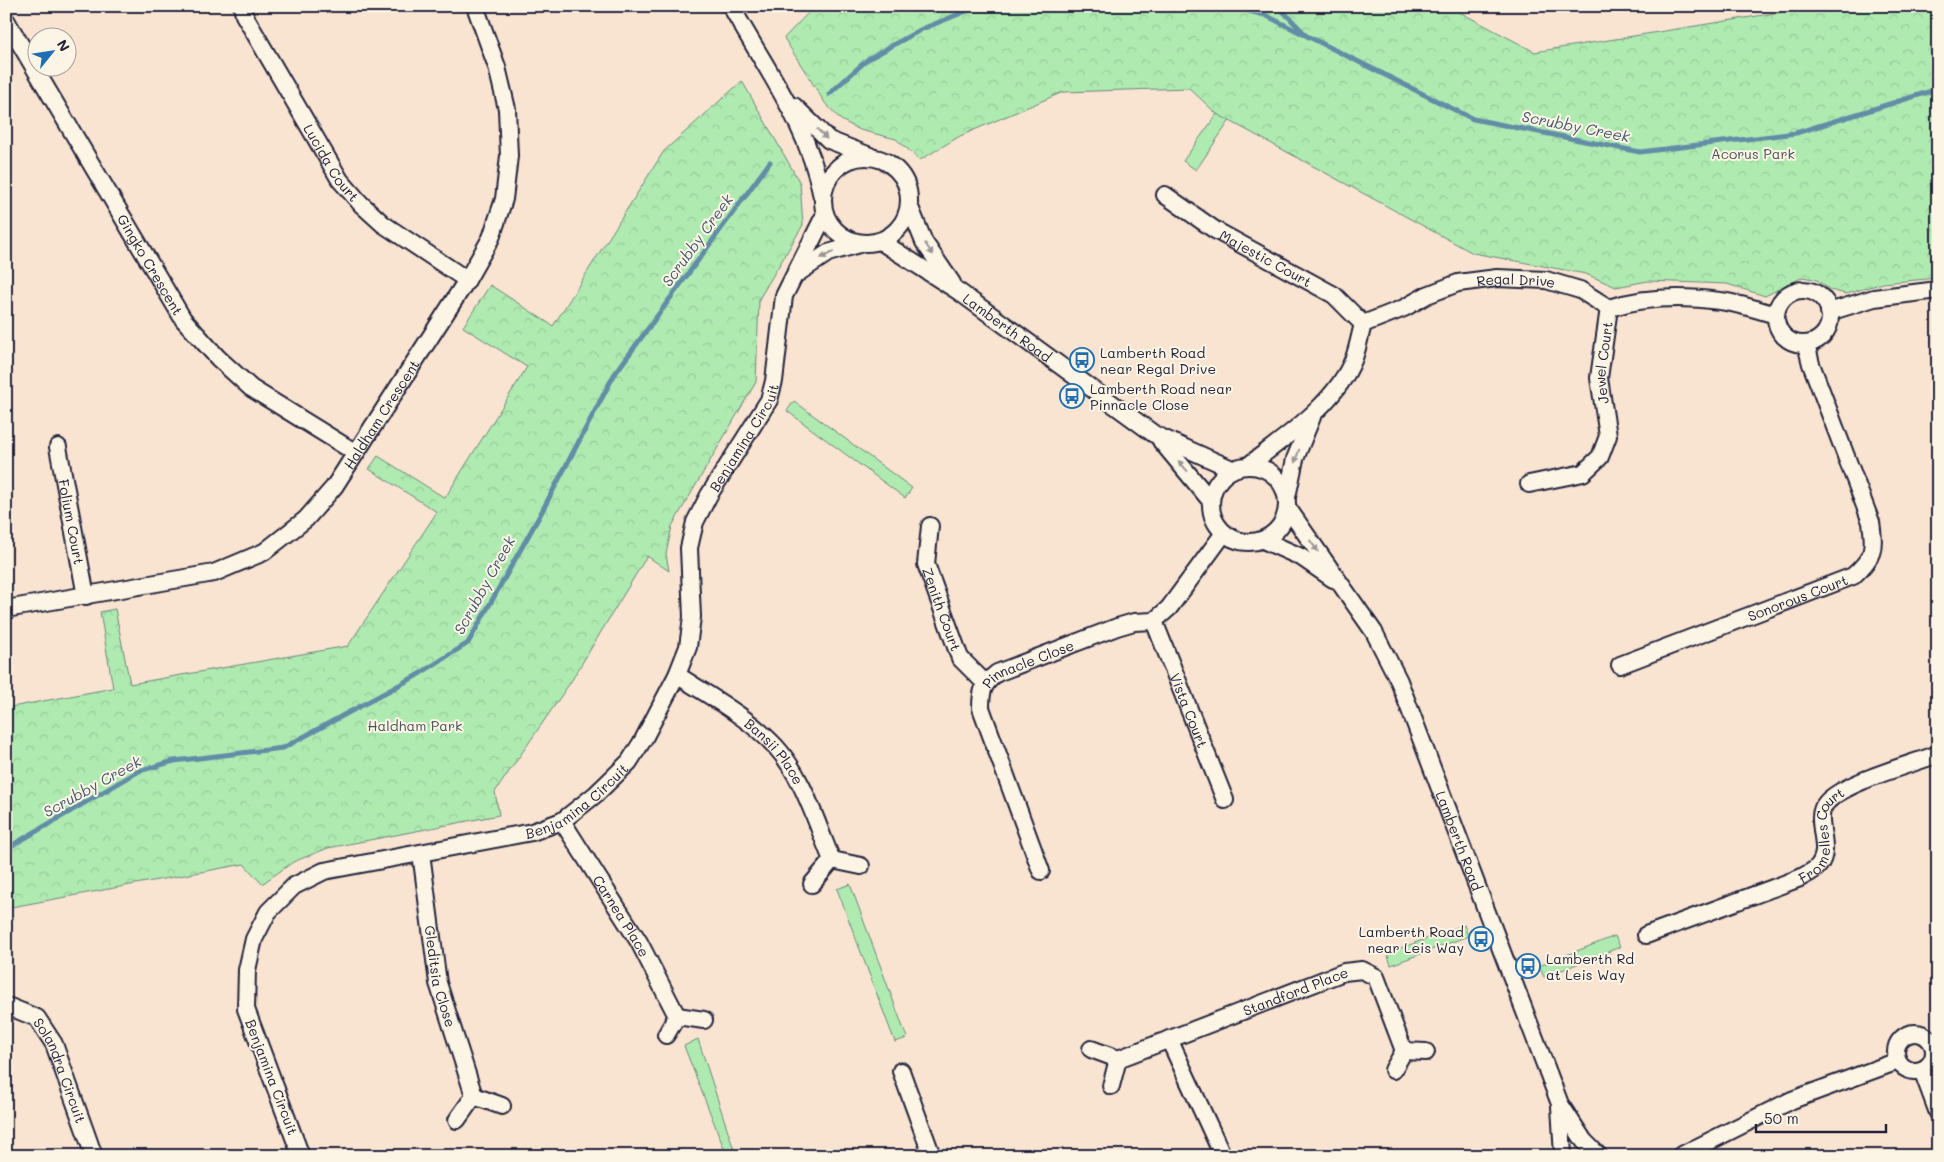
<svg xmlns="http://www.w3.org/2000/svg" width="1944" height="1162" font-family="Mali,sans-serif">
<defs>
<pattern id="park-crowns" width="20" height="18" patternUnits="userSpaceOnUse" patternTransform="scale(1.25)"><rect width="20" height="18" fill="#afebb1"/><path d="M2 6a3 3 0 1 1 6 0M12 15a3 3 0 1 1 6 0" fill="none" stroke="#96c999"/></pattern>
</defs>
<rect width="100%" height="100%" fill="#f9e4d2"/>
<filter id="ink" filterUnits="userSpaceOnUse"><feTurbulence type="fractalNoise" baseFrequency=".02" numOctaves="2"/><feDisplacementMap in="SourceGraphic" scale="10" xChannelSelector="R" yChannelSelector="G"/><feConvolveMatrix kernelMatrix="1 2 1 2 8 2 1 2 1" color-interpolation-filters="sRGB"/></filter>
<g filter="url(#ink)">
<!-- grass -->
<g fill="#afebb1" stroke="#688676">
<path d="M 1217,114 L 1230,120 L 1196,170 L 1183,161 Z"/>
<path d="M 794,401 L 912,488 L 905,498 L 787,411 Z"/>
<path d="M 850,884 L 907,1038 L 895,1042 L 837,889 Z"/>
<path d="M 1464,925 L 1468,936 L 1391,965 L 1387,953 Z"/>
<path d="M 1615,936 L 1620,947 L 1544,977 L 1539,966 Z"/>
<path d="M 698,1039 L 736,1156 L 727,1156 L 684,1046 Z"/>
</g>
<!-- park -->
<g fill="url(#park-crowns)" stroke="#688676">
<path d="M 815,6 L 1448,6 L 1535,52 L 1819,6 L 1938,6 L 1938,278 L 1883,283 L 1846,294 L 1830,290 L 1817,280 L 1803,277 L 1765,296 L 1727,284 L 1648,281 L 1616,287 L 1586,274 L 1473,253 L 1217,114 L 1189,88 L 1063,92 L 960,136 L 920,160 L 896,139 L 860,130 L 841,120 L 825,103 L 784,38 Z"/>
<path d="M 742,81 L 800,183 L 803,225 L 759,299 L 756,382 L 672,526 L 666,554 L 669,571 L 647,556 L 570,683 L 495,792 L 499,815 L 328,848 L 293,862 L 262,884 L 244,864 L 6,908 L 6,708 L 113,688 L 100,612 L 115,609 L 130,684 L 348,646 L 437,512 L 369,469 L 378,456 L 445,498 L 527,367 L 463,327 L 490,285 L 553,326 L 664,151 Z"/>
</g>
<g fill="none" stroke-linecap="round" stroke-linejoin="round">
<!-- stream -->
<g stroke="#628da6" stroke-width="5">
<path d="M 1227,6 L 1265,15 L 1473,119 L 1640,152 L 1796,133 L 1938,89"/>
<path d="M 1278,6 L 1304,33"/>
<path d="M 829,94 L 868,59 L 922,29 L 979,6"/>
<path d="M 6,849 L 139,771 L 174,761 L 283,748 L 416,676 L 468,643 L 540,515 L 614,375 L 770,162"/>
</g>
<defs>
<g id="minor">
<path id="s1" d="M 242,6 L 244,15 L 340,180 L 361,204 L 383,224 L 467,280"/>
<path d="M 731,6 C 766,70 808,123 822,197"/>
<path id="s2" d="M 6,20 L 183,319 L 218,358 L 251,388 L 356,453"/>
<path d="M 794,106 L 829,140 L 870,156"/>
<circle cx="866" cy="200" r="43"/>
<path id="s3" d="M 1165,195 L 1215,230 L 1334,295 L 1363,324"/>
<path d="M 909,205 L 924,242 L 952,283"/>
<path id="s4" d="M 880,241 L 958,291 L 1154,434 L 1232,469"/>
<path d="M 798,273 L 828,253 L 863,243"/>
<circle cx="1803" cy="317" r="27"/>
<path d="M 1829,312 L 1874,298 L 1938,290"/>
<path d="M 1161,441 L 1210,500"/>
<path id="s5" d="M 58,447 L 86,596"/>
<path id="s6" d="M 1249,465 C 1286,436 1336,404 1354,358 C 1358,347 1360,335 1363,324 L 1404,308 L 1427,295 L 1458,283 L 1497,278 L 1546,280 L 1580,290 L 1609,308 C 1644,297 1682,296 1720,301 C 1738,303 1758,310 1776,315"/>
<circle cx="1249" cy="504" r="38"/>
<path id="s7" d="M 1529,484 L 1583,473 L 1600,457 L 1608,436 L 1599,378 L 1609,308"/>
<path d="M 1287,497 L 1295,459 L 1312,417"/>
<path id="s8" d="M 1287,507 L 1374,632 L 1399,681 L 1560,1104 L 1584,1141 L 1599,1156"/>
<path id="s9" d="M 930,526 L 926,564 L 960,658 L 985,683"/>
<path d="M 1263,540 L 1301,557 L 1333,579"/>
<path id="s10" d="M 6,609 L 214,573 L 264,552 L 306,519 L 334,487 L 467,280 L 491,238 L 504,199 L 509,156 L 507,109 L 497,67 L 475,6"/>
<path id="s11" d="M 1154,621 L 1225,800"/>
<path id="s12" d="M 1620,665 L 1853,576 C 1874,557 1875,550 1871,522 L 1811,364 L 1806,344"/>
<path id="s13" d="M 677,675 C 711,697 748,717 776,747 C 804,778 816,823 832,860"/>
<path id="s14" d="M 562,821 L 639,942 L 677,1016"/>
<path id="s15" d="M 421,853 L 438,983 L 474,1096"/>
<path id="s16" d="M 1041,871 L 981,708 C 981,690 983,684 997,673 L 1117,627 L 1134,622 L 1154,621 L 1169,608 L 1224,533"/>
<path d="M 812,884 L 832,860 L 861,866"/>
<path id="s17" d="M 1646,935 L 1800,878 C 1805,875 1815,871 1819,865 C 1833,847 1812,819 1826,803 C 1844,782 1910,765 1938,754"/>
<path id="s18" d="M 6,1008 L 10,1007 L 37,1018 L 54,1044 L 94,1156"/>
<circle cx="1915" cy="1052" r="19"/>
<path d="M 666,1035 L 677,1016 L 704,1020"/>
<path d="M 1169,1039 L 1223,1156"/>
<path d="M 1091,1049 L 1118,1059 L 1111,1086"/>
<path id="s19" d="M 1118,1059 L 1344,972 L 1362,970 L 1376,977 L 1404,1051"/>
<path d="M 1393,1070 L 1404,1051 L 1426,1052"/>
<path d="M 1922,1070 L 1938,1113"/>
<path d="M 901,1071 L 932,1156"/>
<path d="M 1560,1106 L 1563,1156"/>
<path d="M 457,1120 L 474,1096 L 502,1106"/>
<path id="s20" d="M 301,1156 L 246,1009 L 247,970 L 254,939 L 268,912 L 294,886 L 324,871 L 532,832 L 562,821 L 596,794 L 629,762 L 643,740 L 677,675 L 688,647 L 692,617 L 689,548 L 695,522 L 709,495 L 769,400 L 774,381 L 784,296 L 825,214"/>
<path d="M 1680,1156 L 1792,1100 L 1898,1061"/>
</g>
</defs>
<!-- minor casing -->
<use href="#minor" stroke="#22223b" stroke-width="20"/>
<!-- minor -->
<use href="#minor" stroke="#fcf5e5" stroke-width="16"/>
</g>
<!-- one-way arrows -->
<defs><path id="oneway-solid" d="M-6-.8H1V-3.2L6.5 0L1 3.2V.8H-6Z" transform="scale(1.25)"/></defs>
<g fill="#9a9698">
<use href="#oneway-solid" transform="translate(822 134) rotate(45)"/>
<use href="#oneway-solid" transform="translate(929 249) rotate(56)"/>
<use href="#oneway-solid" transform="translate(827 255) rotate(154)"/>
<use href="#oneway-solid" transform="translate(1297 456) rotate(109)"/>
<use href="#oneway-solid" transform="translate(1183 466) rotate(-131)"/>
<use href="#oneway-solid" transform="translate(1314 546) rotate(55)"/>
</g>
</g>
<!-- icons -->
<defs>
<symbol id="bus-ring" viewBox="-11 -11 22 22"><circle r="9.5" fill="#fcf5e5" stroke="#1f6fb2" stroke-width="1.5"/><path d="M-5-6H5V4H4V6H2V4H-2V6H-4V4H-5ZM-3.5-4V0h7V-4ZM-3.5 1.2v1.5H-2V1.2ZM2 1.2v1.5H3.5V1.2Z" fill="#1f6fb2"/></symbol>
</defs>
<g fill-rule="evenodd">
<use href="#bus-ring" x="1068" y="346" width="28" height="28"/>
<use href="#bus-ring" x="1058" y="382" width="28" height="28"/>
<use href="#bus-ring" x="1467" y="925" width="28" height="28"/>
<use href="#bus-ring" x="1514" y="952" width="28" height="28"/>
</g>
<g text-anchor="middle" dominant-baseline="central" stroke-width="4" stroke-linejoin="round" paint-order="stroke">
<!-- park labels -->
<g font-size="14" fill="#455458" stroke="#fcf5e5">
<text x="1753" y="153">Acorus Park</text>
<text x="415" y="725">Haldham Park</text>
</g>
<!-- street labels -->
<g font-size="14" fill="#22223b" stroke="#fcf5e5">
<text stroke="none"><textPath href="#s1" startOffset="181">Lucida Court</textPath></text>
<text stroke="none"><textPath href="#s3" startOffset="119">Majestic Court</textPath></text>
<text stroke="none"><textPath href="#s2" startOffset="284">Gingko Crescent</textPath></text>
<text stroke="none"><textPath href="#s6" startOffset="349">Regal Drive</textPath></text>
<text stroke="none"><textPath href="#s4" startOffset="154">Lamberth Road</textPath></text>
<text stroke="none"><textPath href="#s7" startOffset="175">Jewel Court</textPath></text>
<text stroke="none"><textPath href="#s10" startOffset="448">Haldham Crescent</textPath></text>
<text stroke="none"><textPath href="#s20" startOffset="1015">Benjamina Circuit</textPath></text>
<text stroke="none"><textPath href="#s5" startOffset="76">Folium Court</textPath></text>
<text stroke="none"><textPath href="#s12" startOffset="190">Sonorous Court</textPath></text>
<text stroke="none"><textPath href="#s9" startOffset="86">Zenith Court</textPath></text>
<text stroke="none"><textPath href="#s16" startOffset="246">Pinnacle Close</textPath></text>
<text stroke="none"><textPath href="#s11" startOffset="96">Vista Court</textPath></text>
<text stroke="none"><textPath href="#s13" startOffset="125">Bansii Place</textPath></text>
<text stroke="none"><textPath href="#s20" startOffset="595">Benjamina Circuit</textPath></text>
<text stroke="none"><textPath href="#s17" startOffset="218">Fromelles Court</textPath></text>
<text stroke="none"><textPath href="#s8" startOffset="378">Lamberth Road</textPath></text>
<text stroke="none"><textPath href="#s14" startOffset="112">Carnea Place</textPath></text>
<text stroke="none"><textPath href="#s15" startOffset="125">Gleditsia Close</textPath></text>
<text stroke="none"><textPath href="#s19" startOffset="190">Standford Place</textPath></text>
<text stroke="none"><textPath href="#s18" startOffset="91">Solandra Circuit</textPath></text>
<text transform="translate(272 1077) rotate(69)">Benjamina Circuit</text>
</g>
<!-- poi labels -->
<g font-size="14" fill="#22223b" stroke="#fcf5e5" text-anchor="start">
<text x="1100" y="352">Lamberth Road<tspan x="1100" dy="16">near Regal Drive</tspan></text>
<text x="1090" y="388">Lamberth Road near<tspan x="1090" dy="16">Pinnacle Close</tspan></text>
<text x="1464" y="931" text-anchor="end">Lamberth Road<tspan x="1464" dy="16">near Leis Way</tspan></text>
<text x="1546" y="958">Lamberth Rd<tspan x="1546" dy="16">at Leis Way</tspan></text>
</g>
<!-- water labels -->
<g font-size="15" font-style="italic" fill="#425770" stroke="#fcf5e5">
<text transform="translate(1576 126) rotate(11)">Scrubby Creek</text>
<text transform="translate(697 240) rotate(-54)">Scrubby Creek</text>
<text transform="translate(484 585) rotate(-61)">Scrubby Creek</text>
<text transform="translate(92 786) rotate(-29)">Scrubby Creek</text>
</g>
</g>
<!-- margin -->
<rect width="1944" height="1162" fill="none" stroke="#fcf5e5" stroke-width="25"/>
<rect x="12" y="12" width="1919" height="1137" fill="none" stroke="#22223b" stroke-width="2" filter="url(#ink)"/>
<!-- north arrow -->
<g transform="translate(52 52) rotate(60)"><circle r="24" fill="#fcf5e5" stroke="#a5a1a1"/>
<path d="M0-4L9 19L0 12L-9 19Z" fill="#1f6fb2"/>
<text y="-8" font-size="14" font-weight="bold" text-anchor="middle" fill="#22223b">N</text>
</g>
<!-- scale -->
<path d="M1756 1124v8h130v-8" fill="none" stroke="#22223b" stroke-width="2.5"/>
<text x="1764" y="1124" font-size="15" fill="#22223b" stroke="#fcf5e5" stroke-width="4" paint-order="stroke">50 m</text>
</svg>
